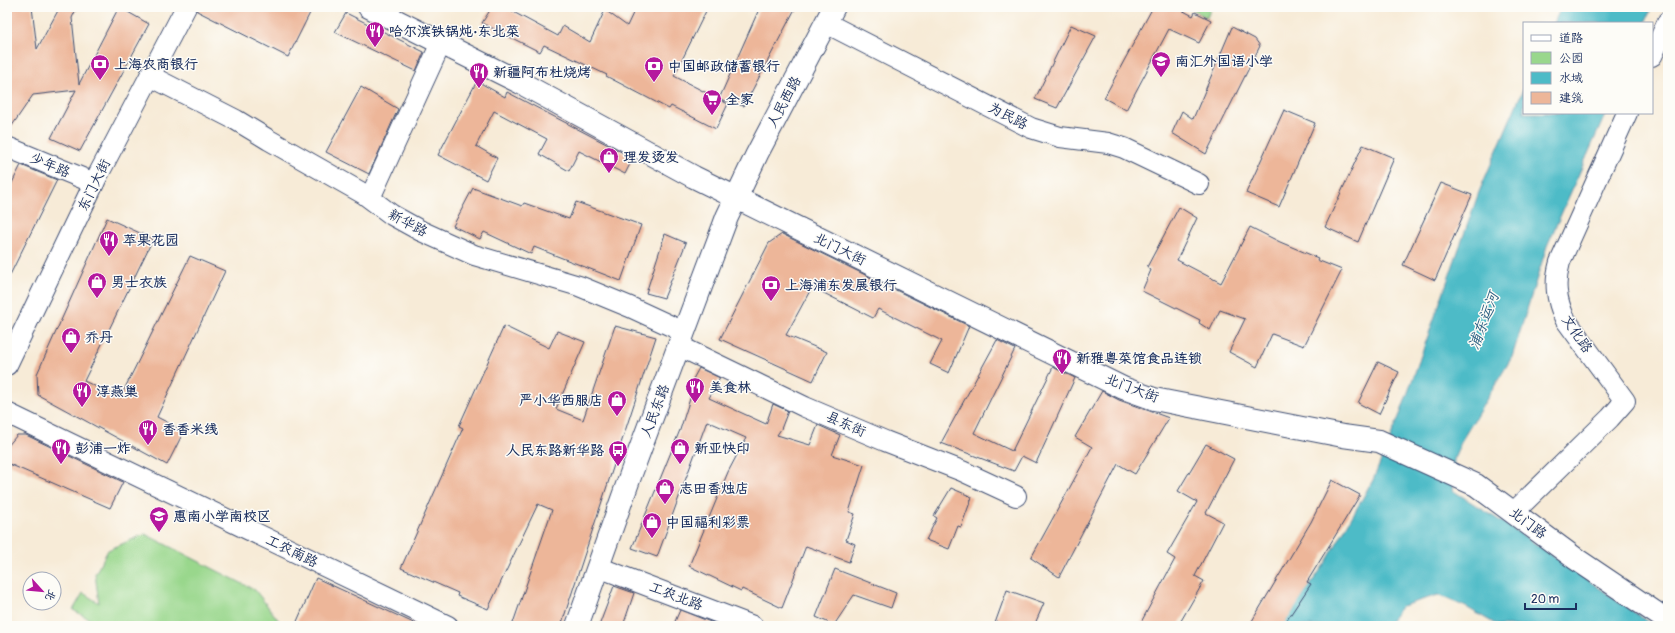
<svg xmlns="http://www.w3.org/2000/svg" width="1675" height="633" font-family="Pangolin,'LXGW WenKai TC',sans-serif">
<rect width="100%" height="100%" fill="#fdfcf7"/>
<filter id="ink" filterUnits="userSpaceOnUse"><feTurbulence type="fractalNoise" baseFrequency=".025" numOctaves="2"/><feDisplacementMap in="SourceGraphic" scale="8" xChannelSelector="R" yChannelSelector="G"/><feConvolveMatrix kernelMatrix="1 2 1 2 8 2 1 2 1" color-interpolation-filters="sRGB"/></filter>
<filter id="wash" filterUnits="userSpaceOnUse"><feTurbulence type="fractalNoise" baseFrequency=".012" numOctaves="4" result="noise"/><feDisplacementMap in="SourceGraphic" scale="16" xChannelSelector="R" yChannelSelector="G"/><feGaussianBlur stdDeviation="0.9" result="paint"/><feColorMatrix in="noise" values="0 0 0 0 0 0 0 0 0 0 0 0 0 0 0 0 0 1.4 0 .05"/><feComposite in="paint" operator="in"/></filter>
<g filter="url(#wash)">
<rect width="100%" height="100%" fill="#f7ebd7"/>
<!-- green -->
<g fill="#99d78c" stroke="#5a8375">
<path d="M 1189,7 L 1211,7 L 1207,18 Z"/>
<path d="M 145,534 L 255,590 L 283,626 L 102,626 L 73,610 L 83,593 L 99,603 L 95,574 L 108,550 Z"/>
</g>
<!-- water -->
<g fill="#4dbbc7" stroke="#347592">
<path d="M 1561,7 L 1652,7 L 1645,23 L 1554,23 Z"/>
<path d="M 1524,87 L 1524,113 L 1606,113 L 1547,246 L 1512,357 L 1462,440 L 1454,459 L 1452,490 L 1527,538 L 1654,626 L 1499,626 L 1466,607 L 1438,595 L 1402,606 L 1386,626 L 1281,626 L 1326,562 L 1373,480 L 1401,412 L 1479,192 Z"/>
</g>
<g id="blocks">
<!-- building -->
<g fill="#edb699">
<path d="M 7,7 L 32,7 L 37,49 L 60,7 L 77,7 L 72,18 L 79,84 L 119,7 L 149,24 L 80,151 L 51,138 L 76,90 L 33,95 L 7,133 Z"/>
<path d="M 197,7 L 313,7 L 288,57 L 197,11 Z"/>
<path d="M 492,7 L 504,7 L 558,36 L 563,26 L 590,42 L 605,10 L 627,26 L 636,7 L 708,7 L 674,76 L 728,104 L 716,129 L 671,106 L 669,109 L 606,76 L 607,75 L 544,45 L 540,52 L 482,23 Z"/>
<path d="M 760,7 L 796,7 L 744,106 L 719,99 Z"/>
<path d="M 1153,7 L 1176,7 L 1193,16 L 1195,12 L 1211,20 L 1199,43 L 1169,29 L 1126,110 L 1104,98 Z"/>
<path d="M 346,13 L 424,52 L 416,71 L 335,32 Z"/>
<path d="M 1071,25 L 1096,36 L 1057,108 L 1035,99 Z"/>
<path d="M 1232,27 L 1255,39 L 1260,46 L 1206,154 L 1172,133 L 1182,111 L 1193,119 Z"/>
<path d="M 477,81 L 505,97 L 507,92 L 633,158 L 625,174 L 579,151 L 569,171 L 539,154 L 547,139 L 494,111 L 476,146 L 497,158 L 486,180 L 438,155 Z"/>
<path d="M 361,87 L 398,109 L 369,174 L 326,152 Z"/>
<path d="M 1284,110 L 1315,123 L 1279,207 L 1246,193 Z"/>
<path d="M 1363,145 L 1394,158 L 1358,242 L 1325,227 Z"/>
<path d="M 21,165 L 57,180 L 7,281 L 7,193 Z"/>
<path d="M 1441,183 L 1472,195 L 1435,280 L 1403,265 Z"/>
<path d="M 473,188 L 522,206 L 524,203 L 569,219 L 576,202 L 641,225 L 621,281 L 534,247 L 531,254 L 484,232 L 480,239 L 453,226 Z"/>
<path d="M 1179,207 L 1197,218 L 1177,260 L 1221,283 L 1250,227 L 1280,242 L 1318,258 L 1317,260 L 1342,270 L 1304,346 L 1272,334 L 1257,367 L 1229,352 L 1245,319 L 1220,310 L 1210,330 L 1199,323 L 1200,320 L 1142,291 L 1151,270 L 1147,267 Z"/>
<path d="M 107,218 L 153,239 L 84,381 L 120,398 L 190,256 L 225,271 L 157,417 L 184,431 L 167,465 L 38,395 L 37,374 Z"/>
<path d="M 665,234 L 686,243 L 664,298 L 646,293 Z"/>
<path d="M 782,234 L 969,326 L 949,373 L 930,364 L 942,341 L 878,309 L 873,318 L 812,287 L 786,335 L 827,352 L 813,381 L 720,339 L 769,243 Z"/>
<path d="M 504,326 L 549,348 L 557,331 L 585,342 L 556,409 L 583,420 L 615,326 L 656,337 L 561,626 L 512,626 L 552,510 L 538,504 L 488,609 L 457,596 L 458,593 L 401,568 L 463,428 L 459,426 Z"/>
<path d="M 997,340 L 1015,349 L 974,433 L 1012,451 L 1053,367 L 1075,378 L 1036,463 L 1022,456 L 1014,471 L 941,443 Z"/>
<path d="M 1378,362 L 1399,372 L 1379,414 L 1358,403 Z"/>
<path d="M 699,368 L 720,378 L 709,398 L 766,424 L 773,404 L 788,411 L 781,429 L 777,435 L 810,445 L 818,425 L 840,435 L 832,455 L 864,465 L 849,512 L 855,514 L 846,540 L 855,544 L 849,562 L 806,546 L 782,608 L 742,589 L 741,591 L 689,566 L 728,472 L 746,438 L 707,421 L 657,557 L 632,548 L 680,430 L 696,380 L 693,379 Z"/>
<path d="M 1102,391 L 1119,400 L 1169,418 L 1135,474 L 1118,464 L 1059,577 L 1031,558 L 1092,447 L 1075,437 Z"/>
<path d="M 17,435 L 26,435 L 123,482 L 110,508 L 7,463 L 7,447 Z"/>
<path d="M 1206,444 L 1234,459 L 1206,513 L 1223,522 L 1195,576 L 1204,581 L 1178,626 L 1139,626 L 1175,559 L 1167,554 L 1197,502 L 1178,491 Z"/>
<path d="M 1332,480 L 1360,495 L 1307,582 L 1311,584 L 1283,626 L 1249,626 L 1311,522 Z"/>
<path d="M 951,488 L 972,497 L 961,527 L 958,526 L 949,549 L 926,540 L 937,518 L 934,516 Z"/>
<path d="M 835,569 L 896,593 L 891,608 L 854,595 L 834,625 L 816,617 Z"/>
<path d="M 316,578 L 364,600 L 420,626 L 295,626 Z"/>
<path d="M 614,586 L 634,593 L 623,626 L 599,626 Z"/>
<path d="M 1007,590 L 1044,603 L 1034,626 L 994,626 Z"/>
<path d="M 680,610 L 721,626 L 673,626 Z"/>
</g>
</g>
</g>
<g filter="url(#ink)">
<use href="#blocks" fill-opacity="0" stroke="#3c4b70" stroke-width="1"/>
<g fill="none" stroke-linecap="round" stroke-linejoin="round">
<defs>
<g id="minor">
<path d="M 826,23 L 1031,128 L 1060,137 L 1108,143 L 1124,148 L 1199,184"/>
<path d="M 1652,56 L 1668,21"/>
<path d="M 150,76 L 236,120 L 269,140 L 364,194 L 392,215 L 421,231 L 474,255 L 579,286 L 630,307 L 684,332"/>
<path d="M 7,147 L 94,183"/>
<path d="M 370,198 L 441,43"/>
<path d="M 679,346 L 805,407 L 885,441 L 962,471 L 1016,496"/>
<path d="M 7,365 L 97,177 L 186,7"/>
<path d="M 7,413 L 448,626"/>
<path d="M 1513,513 L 1610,418 L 1625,401 L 1565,319 C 1556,299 1554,283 1560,262 L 1627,113"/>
<path d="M 598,567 L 753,626"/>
</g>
<g id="tertiary">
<path d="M 369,7 L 521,83 L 694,177 L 1123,388 L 1154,399 L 1343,436 L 1379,441 L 1476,485 L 1576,559 L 1668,621"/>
<path d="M 577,626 L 632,471 L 727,217 L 757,154 L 834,7"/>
</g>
</defs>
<!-- minor casing -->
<use href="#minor" stroke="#3c4b70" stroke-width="22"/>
<!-- tertiary casing -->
<use href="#tertiary" stroke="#3c4b70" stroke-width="24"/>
<!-- minor -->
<use href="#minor" stroke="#fff" stroke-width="20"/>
<!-- tertiary -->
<use href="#tertiary" stroke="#fff" stroke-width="22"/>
</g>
</g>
<!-- icons -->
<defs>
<symbol id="restaurant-pin" viewBox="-11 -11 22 30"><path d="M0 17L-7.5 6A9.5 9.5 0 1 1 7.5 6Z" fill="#b5179e" stroke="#fdfcf7"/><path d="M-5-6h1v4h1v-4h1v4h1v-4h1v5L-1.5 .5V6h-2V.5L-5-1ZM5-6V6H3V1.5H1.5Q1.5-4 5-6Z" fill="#fff"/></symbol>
<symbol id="school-pin" viewBox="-11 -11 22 30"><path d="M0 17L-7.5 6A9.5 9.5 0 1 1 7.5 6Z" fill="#b5179e" stroke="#fdfcf7"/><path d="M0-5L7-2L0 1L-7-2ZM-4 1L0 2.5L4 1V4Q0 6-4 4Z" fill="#fff"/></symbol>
<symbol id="bank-pin" viewBox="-11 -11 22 30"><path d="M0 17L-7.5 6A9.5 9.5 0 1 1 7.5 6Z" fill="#b5179e" stroke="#fdfcf7"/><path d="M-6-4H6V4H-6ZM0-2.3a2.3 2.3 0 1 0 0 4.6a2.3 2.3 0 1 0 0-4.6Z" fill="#fff"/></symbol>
<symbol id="supermarket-pin" viewBox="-11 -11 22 30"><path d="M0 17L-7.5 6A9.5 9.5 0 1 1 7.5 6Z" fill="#b5179e" stroke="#fdfcf7"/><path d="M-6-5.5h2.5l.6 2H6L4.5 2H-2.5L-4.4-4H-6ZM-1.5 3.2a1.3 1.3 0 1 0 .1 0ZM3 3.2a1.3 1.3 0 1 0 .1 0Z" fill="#fff"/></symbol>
<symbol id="shop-pin" viewBox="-11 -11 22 30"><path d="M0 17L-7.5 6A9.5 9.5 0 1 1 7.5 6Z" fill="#b5179e" stroke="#fdfcf7"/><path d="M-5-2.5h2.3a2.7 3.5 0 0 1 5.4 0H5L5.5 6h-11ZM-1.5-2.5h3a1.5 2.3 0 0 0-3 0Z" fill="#fff"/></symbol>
<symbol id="bus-pin" viewBox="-11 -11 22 30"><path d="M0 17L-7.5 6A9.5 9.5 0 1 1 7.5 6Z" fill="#b5179e" stroke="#fdfcf7"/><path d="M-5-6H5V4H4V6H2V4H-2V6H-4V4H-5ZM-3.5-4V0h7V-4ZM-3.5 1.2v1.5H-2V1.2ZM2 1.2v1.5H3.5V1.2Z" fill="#fff"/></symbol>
</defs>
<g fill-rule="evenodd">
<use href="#restaurant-pin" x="364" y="20" width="22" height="30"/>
<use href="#school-pin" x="1150" y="50" width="22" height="30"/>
<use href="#bank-pin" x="89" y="53" width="22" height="30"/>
<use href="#bank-pin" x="643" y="55" width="22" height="30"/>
<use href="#restaurant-pin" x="468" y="61" width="22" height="30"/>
<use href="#supermarket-pin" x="701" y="88" width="22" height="30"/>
<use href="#shop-pin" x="598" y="146" width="22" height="30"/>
<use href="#restaurant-pin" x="98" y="229" width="22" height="30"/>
<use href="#shop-pin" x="86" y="271" width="22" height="30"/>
<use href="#bank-pin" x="760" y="274" width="22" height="30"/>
<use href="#shop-pin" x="60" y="326" width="22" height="30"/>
<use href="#restaurant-pin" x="1051" y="347" width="22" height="30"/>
<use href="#restaurant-pin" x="684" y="376" width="22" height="30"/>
<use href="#restaurant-pin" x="71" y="380" width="22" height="30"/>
<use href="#shop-pin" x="606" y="389" width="22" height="30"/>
<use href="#restaurant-pin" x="137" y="418" width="22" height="30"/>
<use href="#restaurant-pin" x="50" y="437" width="22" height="30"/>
<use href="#shop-pin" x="669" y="437" width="22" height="30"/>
<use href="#bus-pin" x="607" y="439" width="22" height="30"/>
<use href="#shop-pin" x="654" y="477" width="22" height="30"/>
<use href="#school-pin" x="148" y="505" width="22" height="30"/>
<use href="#shop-pin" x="641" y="511" width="22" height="30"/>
</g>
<g text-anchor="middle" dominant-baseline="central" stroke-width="3" stroke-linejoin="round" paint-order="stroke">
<!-- poi labels -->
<g font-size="14" font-weight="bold" fill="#1b2f5e" stroke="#fdfcf7" text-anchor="start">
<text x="389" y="31">哈尔滨铁锅炖·东北菜</text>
<text x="1175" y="61">南汇外国语小学</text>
<text x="114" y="64">上海农商银行</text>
<text x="668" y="66">中国邮政储蓄银行</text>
<text x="493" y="72">新疆阿布杜烧烤</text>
<text x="726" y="99">全家</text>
<text x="623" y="157">理发烫发</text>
<text x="123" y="240">苹果花园</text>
<text x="111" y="282">男士衣族</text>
<text x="785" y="285">上海浦东发展银行</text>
<text x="85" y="337">乔丹</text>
<text x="1076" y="358">新雅粤菜馆食品连锁</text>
<text x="709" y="387">美食林</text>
<text x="96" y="391">淳燕巢</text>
<text x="603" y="400" text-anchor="end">严小华西服店</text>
<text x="162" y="429">香香米线</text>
<text x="75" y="448">彭浦一炸</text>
<text x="694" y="448">新亚快印</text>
<text x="604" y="450" text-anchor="end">人民东路新华路</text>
<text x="679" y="488">志田香烛店</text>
<text x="173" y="516">惠南小学南校区</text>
<text x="666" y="522">中国福利彩票</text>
</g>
<!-- street labels -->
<g font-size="14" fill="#1b2f5e" stroke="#fdfcf7">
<text transform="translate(784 102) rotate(-62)">人民西路</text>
<text transform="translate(1008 116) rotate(27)">为民路</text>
<text transform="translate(50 165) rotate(23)">少年路</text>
<text transform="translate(94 185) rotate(-64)">东门大街</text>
<text transform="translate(408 223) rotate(28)">新华路</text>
<text transform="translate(840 249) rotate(26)">北门大街</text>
<text transform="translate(1577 334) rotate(56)">文化路</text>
<text transform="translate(1132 388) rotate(21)">北门大街</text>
<text transform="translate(655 411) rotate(-69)">人民东路</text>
<text transform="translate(846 424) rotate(24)">县东街</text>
<text transform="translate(1528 523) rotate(37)">北门路</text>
<text transform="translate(292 551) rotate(26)">工农南路</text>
<text transform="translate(676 596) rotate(21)">工农北路</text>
</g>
<!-- water labels -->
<g font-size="15" font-style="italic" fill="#2c6083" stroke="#fdfcf7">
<text transform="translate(1484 321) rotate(-69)">浦东运河</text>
</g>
</g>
<!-- margin -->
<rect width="1675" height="633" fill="none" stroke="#fdfcf7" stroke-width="24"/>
<!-- legend -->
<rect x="1523" y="22" width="130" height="92" fill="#fdfcf7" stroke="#a3aaba"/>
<rect x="1531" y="35" width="20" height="6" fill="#ffffff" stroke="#a3aaba"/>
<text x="1559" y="42" font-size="12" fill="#1b2f5e">道路</text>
<rect x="1531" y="52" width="20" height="12" fill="#99d78c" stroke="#a3aaba"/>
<text x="1559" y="62" font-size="12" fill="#1b2f5e">公园</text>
<rect x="1531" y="72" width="20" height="12" fill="#4dbbc7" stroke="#a3aaba"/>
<text x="1559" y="82" font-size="12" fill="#1b2f5e">水域</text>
<rect x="1531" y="92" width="20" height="12" fill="#edb699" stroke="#a3aaba"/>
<text x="1559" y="102" font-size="12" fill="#1b2f5e">建筑</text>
<!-- north arrow -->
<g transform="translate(42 591) rotate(117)"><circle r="19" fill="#fdfcf7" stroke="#a3aaba"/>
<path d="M0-3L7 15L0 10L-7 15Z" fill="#b5179e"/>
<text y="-6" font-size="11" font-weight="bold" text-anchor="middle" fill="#1b2f5e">北</text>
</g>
<!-- scale -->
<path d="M1525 603v6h51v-6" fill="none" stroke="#1b2f5e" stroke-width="2"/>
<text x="1531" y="603" font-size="12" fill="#1b2f5e" stroke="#fdfcf7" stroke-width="3" paint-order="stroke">20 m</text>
</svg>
